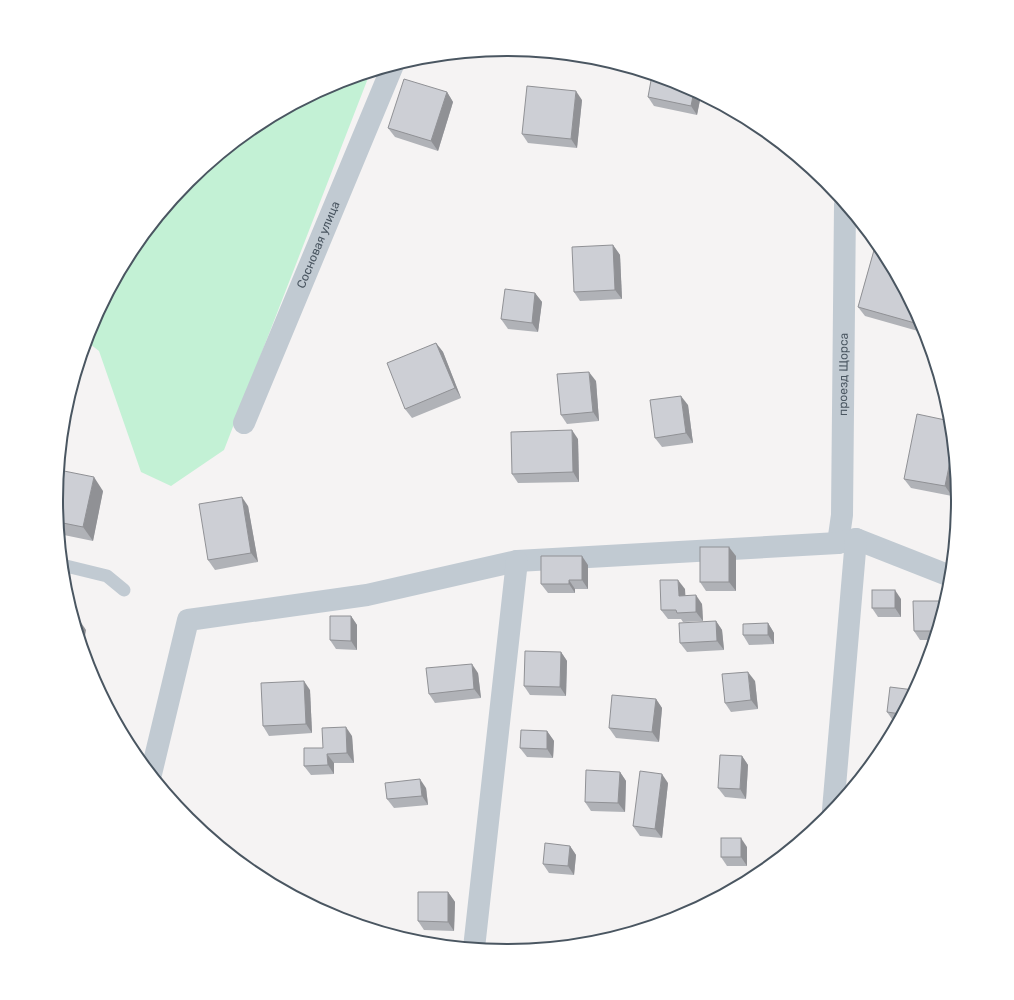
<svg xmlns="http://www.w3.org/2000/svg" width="1014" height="1000" font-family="Rubik,sans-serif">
<rect width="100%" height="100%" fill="#f5f3f3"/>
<!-- green -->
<path fill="#c3f1d5" d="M 370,73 L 224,450 L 171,486 L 141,472 L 99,351 L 86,341 L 90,327 L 132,249 L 188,181 L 257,125 L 335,83 Z"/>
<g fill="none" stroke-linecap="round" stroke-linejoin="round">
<!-- service -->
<path stroke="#c1cad2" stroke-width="13" d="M 62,565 L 107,576 L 124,590"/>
<!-- minor -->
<g stroke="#c1cad2" stroke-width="22">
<path id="s1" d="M 244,423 L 393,65"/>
<path id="s2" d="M 838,543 L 842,515 L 845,205"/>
<path d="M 151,774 L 188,620 L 367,595 L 517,561 L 838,543 L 856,539 L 950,576"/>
<path d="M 833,810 L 856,539"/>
<path d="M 474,948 L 517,561"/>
</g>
</g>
<!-- wall -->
<g fill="#b0b2b7">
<path d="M 680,83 L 701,95 L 697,115 L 654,106 L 648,97 Z"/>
<path d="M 447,92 L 453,102 L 438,151 L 395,137 L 388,128 Z"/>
<path d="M 582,100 L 577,148 L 528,143 L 522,134 Z"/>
<path d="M 876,243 L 924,328 L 925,333 L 865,316 L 858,307 Z"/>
<path d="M 613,245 L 620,255 L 622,299 L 580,301 L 574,292 Z"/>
<path d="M 535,293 L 542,302 L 538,332 L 508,329 L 501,319 Z"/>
<path d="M 436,343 L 443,352 L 461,398 L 412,418 L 405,409 Z"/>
<path d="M 596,381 L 599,421 L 567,424 L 561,415 Z"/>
<path d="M 688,405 L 693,443 L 662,447 L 655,438 Z"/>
<path d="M 950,421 L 956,476 L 952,496 L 911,488 L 904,479 Z"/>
<path d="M 578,439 L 579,482 L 518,483 L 512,474 Z"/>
<path d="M 103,491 L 93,541 L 59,534 L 56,500 Z"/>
<path d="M 248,506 L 258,562 L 215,570 L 208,560 Z"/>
<path d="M 736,556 L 736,591 L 706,591 L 700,582 Z"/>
<path d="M 588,565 L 588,589 L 575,589 L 575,593 L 548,593 L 541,584 Z"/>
<path d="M 685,589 L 685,596 L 702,604 L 703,621 L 683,622 L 681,619 L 668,619 L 661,610 Z"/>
<path d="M 901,599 L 901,617 L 878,617 L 872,608 Z"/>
<path d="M 946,601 L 934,640 L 920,640 L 914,631 Z"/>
<path d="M 351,616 L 357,625 L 357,650 L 336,649 L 330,640 Z"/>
<path d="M 716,621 L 722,630 L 724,650 L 687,652 L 680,643 Z"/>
<path d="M 768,623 L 774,633 L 774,644 L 749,645 L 743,635 Z"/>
<path d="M 561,652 L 567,661 L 566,696 L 530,695 L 524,686 Z"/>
<path d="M 478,673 L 481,698 L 435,703 L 429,694 Z"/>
<path d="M 755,681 L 758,709 L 731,712 L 725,703 Z"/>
<path d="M 310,690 L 312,733 L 269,736 L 263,726 Z"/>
<path d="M 914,690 L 897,722 L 894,722 L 887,712 Z"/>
<path d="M 656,699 L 662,708 L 659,742 L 616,738 L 609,728 Z"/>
<path d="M 547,731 L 554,741 L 553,758 L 527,757 L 520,748 Z"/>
<path d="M 352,736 L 354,763 L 334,763 L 334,774 L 311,775 L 304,766 L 323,748 Z"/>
<path d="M 742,756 L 748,765 L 746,799 L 725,797 L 718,788 Z"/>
<path d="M 620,772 L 626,781 L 625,812 L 591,811 L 585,802 Z"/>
<path d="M 668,783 L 662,838 L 640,836 L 633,826 Z"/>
<path d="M 426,788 L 428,805 L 394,808 L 387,799 Z"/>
<path d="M 570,846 L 576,855 L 574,875 L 549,873 L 543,864 Z"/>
<path d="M 747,847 L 747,866 L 727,866 L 721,857 Z"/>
<path d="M 448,892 L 455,902 L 454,931 L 424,930 L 418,921 Z"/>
</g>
<!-- shaded-wall -->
<g fill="#909195">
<path d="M 576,91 L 582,100 L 577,148 L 571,139 Z"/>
<path d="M 694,91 L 701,95 L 697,115 L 691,106 Z"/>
<path d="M 447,92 L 453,102 L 438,151 L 431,141 Z"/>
<path d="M 613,245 L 620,255 L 622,299 L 615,290 Z"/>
<path d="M 535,293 L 542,302 L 538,332 L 532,323 Z"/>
<path d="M 436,343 L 443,352 L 461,398 L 455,388 Z"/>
<path d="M 589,372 L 596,381 L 599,421 L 593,412 Z"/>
<path d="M 681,396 L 688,405 L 693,443 L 686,433 Z"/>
<path d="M 572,430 L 578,439 L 579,482 L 573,472 Z"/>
<path d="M 953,447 L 956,476 L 952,496 L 945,486 Z"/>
<path d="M 94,477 L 103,491 L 93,541 L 83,527 Z"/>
<path d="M 242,497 L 248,506 L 258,562 L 251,553 Z"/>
<path d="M 729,547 L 736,556 L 736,591 L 729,582 Z"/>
<path d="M 582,556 L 588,565 L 588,589 L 582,580 Z"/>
<path d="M 569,580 L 575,589 L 575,593 L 569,584 Z"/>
<path d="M 678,580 L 685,589 L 686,605 L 679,596 Z"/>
<path d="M 895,590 L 901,599 L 901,617 L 895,608 Z"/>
<path d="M 696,595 L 702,604 L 703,621 L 696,612 Z"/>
<path d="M 351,616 L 357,625 L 357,650 L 351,641 Z"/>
<path d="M 80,621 L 86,630 L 83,648 L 78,632 Z"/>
<path d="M 716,621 L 722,630 L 724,650 L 717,641 Z"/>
<path d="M 768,623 L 774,633 L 774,644 L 768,635 Z"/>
<path d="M 561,652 L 567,661 L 566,696 L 560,687 Z"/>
<path d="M 472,664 L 478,673 L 481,698 L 474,689 Z"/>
<path d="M 748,672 L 755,681 L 758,709 L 751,700 Z"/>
<path d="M 304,681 L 310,690 L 312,733 L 306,724 Z"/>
<path d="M 656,699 L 662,708 L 659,742 L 652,732 Z"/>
<path d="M 346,727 L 352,736 L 354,763 L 347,753 Z"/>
<path d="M 547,731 L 554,741 L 553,758 L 547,749 Z"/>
<path d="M 327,754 L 334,763 L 334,774 L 328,765 Z"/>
<path d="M 742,756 L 748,765 L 746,799 L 740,789 Z"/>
<path d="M 620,772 L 626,781 L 625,812 L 618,803 Z"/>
<path d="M 662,774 L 668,783 L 662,838 L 655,829 Z"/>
<path d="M 420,779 L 426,788 L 428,805 L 422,796 Z"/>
<path d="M 741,838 L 747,847 L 747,866 L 741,857 Z"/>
<path d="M 570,846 L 576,855 L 574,875 L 568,866 Z"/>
<path d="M 448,892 L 455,902 L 454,931 L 448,922 Z"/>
</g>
<!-- building -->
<g fill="#cdcfd5" stroke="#909195">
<path d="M 652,75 L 680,83 L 694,91 L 691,106 L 648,97 Z"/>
<path d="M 404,79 L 447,92 L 431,141 L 388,128 Z"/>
<path d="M 527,86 L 576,91 L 571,139 L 522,134 Z"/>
<path d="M 876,243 L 877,244 L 882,250 L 922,325 L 858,307 Z"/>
<path d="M 613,245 L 615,290 L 574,292 L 572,247 Z"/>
<path d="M 505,289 L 535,293 L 532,323 L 501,319 Z"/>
<path d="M 436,343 L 455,388 L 405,409 L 387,363 Z"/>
<path d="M 589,372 L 593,412 L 561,415 L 557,374 Z"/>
<path d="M 681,396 L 686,433 L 655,438 L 650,400 Z"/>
<path d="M 917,414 L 950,421 L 953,447 L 945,486 L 904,479 Z"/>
<path d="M 572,430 L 573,472 L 512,474 L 511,432 Z"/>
<path d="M 59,470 L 94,477 L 83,527 L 58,522 L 56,500 Z"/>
<path d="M 242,497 L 251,553 L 208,560 L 199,504 Z"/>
<rect x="700" y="547" width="29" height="35"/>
<path d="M 541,556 L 582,556 L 582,580 L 569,580 L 569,584 L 541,584 Z"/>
<path d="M 660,580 L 678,580 L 679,596 L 696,595 L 696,612 L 677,613 L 676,610 L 661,610 Z"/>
<rect x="872" y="590" width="23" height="18"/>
<path d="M 913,601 L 946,601 L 936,631 L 914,631 Z"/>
<path d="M 330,616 L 351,616 L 351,641 L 330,640 Z"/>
<path d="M 74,620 L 80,621 L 78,632 Z"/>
<path d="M 716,621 L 717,641 L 680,643 L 679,623 Z"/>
<path d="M 768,623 L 768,635 L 743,635 L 743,624 Z"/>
<path d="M 525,651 L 561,652 L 560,687 L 524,686 Z"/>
<path d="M 472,664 L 474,689 L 429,694 L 426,668 Z"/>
<path d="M 748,672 L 751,700 L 725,703 L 722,674 Z"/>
<path d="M 304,681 L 306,724 L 263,726 L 261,683 Z"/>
<path d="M 890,687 L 914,690 L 901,714 L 887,712 Z"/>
<path d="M 612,695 L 656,699 L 652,732 L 609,728 Z"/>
<path d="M 346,727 L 347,753 L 327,754 L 328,765 L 304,766 L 304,748 L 323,748 L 322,728 Z"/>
<path d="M 521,730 L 547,731 L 547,749 L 520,748 Z"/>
<path d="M 720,755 L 742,756 L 740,789 L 718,788 Z"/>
<path d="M 586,770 L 620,772 L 618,803 L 585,802 Z"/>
<path d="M 640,771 L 662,774 L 655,829 L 633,826 Z"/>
<path d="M 420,779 L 422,796 L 387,799 L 385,783 Z"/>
<rect x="721" y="838" width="20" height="19"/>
<path d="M 545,843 L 570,846 L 568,866 L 543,864 Z"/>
<path d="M 418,892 L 448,892 L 448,922 L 418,921 Z"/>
</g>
<g text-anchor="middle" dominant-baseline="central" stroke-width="4" stroke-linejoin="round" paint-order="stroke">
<!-- street labels -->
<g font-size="12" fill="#4a5661" stroke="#fff">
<text stroke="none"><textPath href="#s1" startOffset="193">Сосновая улица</textPath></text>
<text stroke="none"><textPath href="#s2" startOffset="169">проезд Щорса</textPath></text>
</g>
</g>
<!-- crop -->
<path d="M0 0H1014V1000H0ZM63 500a444 444 0 1 1 888 0a444 444 0 1 1-888 0Z" fill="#fff" fill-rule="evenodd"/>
<path fill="none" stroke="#4a5661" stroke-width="2" d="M63 500a444 444 0 1 1 888 0a444 444 0 1 1-888 0Z"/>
</svg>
